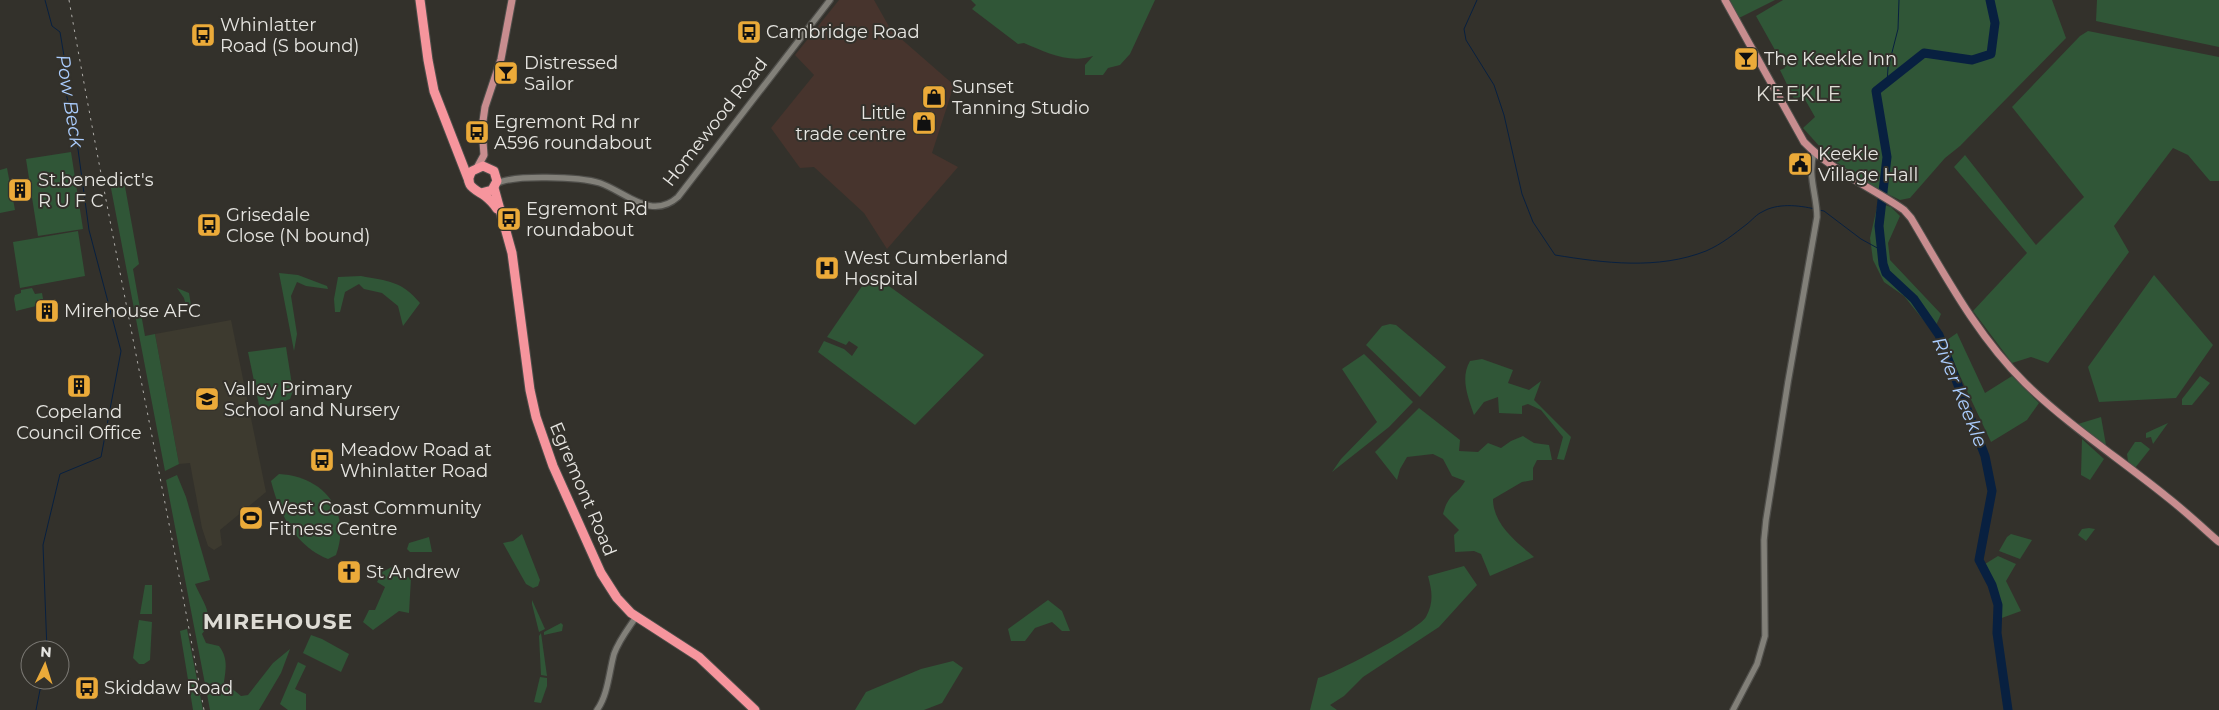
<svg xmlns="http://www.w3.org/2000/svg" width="2219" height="710" font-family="Montserrat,sans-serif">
<rect width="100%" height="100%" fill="#33312b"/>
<!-- built -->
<path fill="#3d3a2f" d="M 231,320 L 266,492 L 220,530 L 222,545 L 214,550 L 208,546 L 202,528 L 190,463 L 179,464 L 155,334 Z"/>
<!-- industrial -->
<path fill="#47342d" d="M 839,0 L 874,0 L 891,30 L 954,85 L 932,153 L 958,167 L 887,249 L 864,213 L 814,167 L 800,168 L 771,128 L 814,75 L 795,55 Z"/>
<!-- green -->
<g fill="#305637">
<path d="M 971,0 L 1155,0 L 1130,54 L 1120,65 L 1108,68 L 1103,75 L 1085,75 L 1085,65 L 1093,56 C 1069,64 1045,52 1024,43 L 1018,44 L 972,9 L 976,5 Z"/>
<path d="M 1730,0 L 1775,0 L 1739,18 Z"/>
<path d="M 1783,0 L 2052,0 L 2066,38 L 1960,146 L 1945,158 L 1910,198 L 1900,200 L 1879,190 L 1824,154 L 1821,148 L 1803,128 L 1815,117 L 1803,96 L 1794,99 L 1780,70 L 1785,68 L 1756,16 Z"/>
<path d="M 2097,0 L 2219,0 L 2219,47 L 2096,21 Z"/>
<path d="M 2088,31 L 2219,57 L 2219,181 L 2210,181 L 2188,155 L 2173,148 L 2114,226 L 2129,252 L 2048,363 L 2031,357 L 2012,363 L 1973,311 L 2027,253 L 1954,167 L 1965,155 L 2036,245 L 2084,197 L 2012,107 L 2080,36 Z"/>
<path d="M 71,152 L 83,229 L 38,236 L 26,159 Z"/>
<path d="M 7,168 L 15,210 L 0,213 L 0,170 Z"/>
<path d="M 124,181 L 139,264 L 133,269 L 145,336 L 155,334 L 179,464 L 165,471 L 110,183 Z"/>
<path d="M 1878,203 L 1891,207 L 1900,216 L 1888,243 L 1890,260 L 1941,314 L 1933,332 L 1904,296 L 1884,282 L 1873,260 L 1870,238 Z"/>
<path d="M 78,231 L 85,276 L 20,288 L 13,242 Z"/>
<path d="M 279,273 L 298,275 L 327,286 L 328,289 L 306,286 L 297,282 L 291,296 L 297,334 L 294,351 Z"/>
<path d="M 871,273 L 984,355 L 915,425 L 818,352 L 824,341 L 844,349 L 852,356 L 858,347 L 849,341 L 846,345 L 827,337 Z"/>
<path d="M 2154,275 L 2213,345 L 2176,398 L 2099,402 L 2088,367 Z"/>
<path d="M 361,276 C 388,281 402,281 420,303 L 403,326 L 398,306 L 382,293 L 364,289 L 359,284 L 345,292 L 340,312 L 335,312 L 334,299 L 338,277 Z"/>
<path d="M 32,288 L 35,294 L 42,293 L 44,304 L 16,311 L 14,299 L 15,295 L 21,293 L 21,290 Z"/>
<path d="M 177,288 L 189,293 L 191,305 L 186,306 L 184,298 Z"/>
<path d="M 1390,324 L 1396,325 L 1446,367 L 1420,397 L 1366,345 L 1382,326 Z"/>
<path d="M 1957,333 L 1985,393 L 2012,376 L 2039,403 L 2027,420 L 1991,442 L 1944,342 Z"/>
<path d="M 286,347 L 293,391 L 290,399 L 266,408 L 259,405 L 248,352 Z"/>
<path d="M 1364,354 L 1413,402 L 1389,427 L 1332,472 L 1341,459 L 1377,422 L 1342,369 Z"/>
<path d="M 1482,359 L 1513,370 L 1508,383 L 1529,390 L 1541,381 L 1534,400 L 1571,437 L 1564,460 L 1557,459 L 1563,437 L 1541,410 L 1528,404 L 1522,406 L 1522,414 L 1499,413 L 1498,397 L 1484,402 L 1474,415 C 1468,397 1460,378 1470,361 Z"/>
<path d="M 2200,376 L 2210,383 L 2192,405 L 2182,405 L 2182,399 Z"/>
<path d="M 1419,408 L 1460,440 L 1459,451 L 1478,452 L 1488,443 L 1501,448 L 1511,441 L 1523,436 L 1534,443 L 1549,445 L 1552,460 L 1537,460 L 1533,468 L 1533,480 L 1522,482 L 1493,499 C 1493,525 1517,542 1534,557 L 1490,576 L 1481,554 L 1474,551 L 1455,552 L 1454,535 L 1459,530 L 1443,514 C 1449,492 1456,497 1465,481 L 1452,476 L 1443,459 L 1433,454 L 1407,457 L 1400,469 L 1397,480 L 1375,452 Z"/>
<path d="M 2101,417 L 2106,445 L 2105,447 L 2078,424 Z"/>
<path d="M 2168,423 L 2153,444 L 2151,437 L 2146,438 L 2146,433 Z"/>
<path d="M 2082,439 L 2104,459 L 2090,480 L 2081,475 Z"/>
<path d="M 2135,442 L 2141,442 L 2150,449 L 2135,468 L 2128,461 L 2127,454 Z"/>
<path d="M 279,474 C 323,476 352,511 336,555 L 328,559 C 295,546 279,513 271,481 Z"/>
<path d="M 177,475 L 186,497 L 210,580 L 195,584 C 203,603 216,616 202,634 L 206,643 L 219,646 C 228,658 226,668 224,682 L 241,696 L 248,695 L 273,663 L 290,649 L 281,673 L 259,710 L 210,710 L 166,480 Z"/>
<path d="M 2089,528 L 2095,529 L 2086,541 L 2078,535 L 2082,529 Z"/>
<path d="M 522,534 L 540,580 L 538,586 L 533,588 L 526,584 L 503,543 L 513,541 Z"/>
<path d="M 2011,534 L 2032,540 L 2020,559 L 1999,551 L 2007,537 Z"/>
<path d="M 429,537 L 432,552 L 410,552 L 407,549 L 409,543 Z"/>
<path d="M 1998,556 L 2016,564 L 2006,581 L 2021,611 L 1999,619 C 2000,596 1996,585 1985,564 Z"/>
<path d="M 396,565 L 398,575 L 411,578 L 409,613 L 399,611 L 373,630 L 363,622 L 369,610 L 375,610 L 385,587 L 377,582 L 382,572 Z"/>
<path d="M 1464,566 L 1477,585 L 1439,627 L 1363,677 L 1344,696 L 1330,705 L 1337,710 L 1310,710 L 1318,678 C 1336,673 1418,630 1426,617 C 1434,602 1432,591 1428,576 Z"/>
<path d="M 145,585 L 152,585 L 152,614 L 140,614 Z"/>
<path d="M 532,600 L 545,629 L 539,632 L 532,604 Z"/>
<path d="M 1048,600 L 1062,611 L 1070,631 L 1062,631 L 1052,622 L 1035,628 L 1025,641 L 1011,641 L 1008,629 Z"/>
<path d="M 139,620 L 152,622 L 150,660 L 144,664 L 139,664 L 133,658 Z"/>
<path d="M 561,623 L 563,625 L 562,631 L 544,635 L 544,632 Z"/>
<path d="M 187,629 L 203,710 L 193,710 L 180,631 Z"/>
<path d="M 541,633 L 547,676 L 541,675 L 539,636 Z"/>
<path d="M 311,635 L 322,639 L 349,654 L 341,672 L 303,653 Z"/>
<path d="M 953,661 L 963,668 L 942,703 L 924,710 L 855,710 L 866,692 L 921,669 Z"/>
<path d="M 298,662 L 306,666 L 295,689 L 306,694 L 306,710 L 288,710 L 280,704 Z"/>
<path d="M 540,677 L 547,678 L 547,686 L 541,703 L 534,702 Z"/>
</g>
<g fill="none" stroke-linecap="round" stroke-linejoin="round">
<!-- stream -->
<g stroke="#082040" stroke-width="1">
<path d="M 45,0 L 52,26 L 60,32 L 64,56 L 64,84 L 77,142 L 89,230 L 121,351 L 101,457 L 60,474 L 43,545 L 47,650"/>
<path d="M 1477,0 L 1464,29 L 1466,40 L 1494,85 L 1504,115 L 1522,194 L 1533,222 L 1555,255 C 1604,263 1658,270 1706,251 C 1722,244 1734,234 1747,224 C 1752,220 1757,214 1762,212 C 1777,203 1798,205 1815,209"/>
<path d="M 1887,83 L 1888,68 L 1898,29 L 1899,0"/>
<path d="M 1819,210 L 1824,211 L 1861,239 L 1881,250"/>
<path d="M 36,710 L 42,680"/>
</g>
<!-- river -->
<path stroke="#082040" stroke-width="9" d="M 1990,0 L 1995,23 L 1991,54 L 1972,60 L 1924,53 L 1876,91 L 1887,157 L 1879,226 L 1883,264 L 1886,273 L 1914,299 L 1939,335 L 1985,456 L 1992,491 L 1979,560 L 1992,585 L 1998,605 L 1997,633 L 2008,710"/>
<defs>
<g id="minor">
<path d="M 496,184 C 512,174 581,177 600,183 C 626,192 651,221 678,197 L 830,0"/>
<path d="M 597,710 C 608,695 609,672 614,654 C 619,640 628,629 636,617"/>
<path d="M 1733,710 L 1757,664 L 1765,636 L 1764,540 L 1766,520 L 1788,382 L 1817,217 C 1817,195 1807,175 1814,153"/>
</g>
<g id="major">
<path d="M 1725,0 L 1804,142 C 1832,171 1871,187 1904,210 L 1911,218 C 1945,275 1977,336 2025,383 C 2068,425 2120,459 2167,497 C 2185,511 2202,527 2219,542"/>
<path d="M 478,166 L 484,155 L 482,128 L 485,107 L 501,59 L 512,0"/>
</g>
<g id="highway">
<path d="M 420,0 L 428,60 L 434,91 L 469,181"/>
<path d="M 494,188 L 512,253 L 530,390 L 536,417 L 553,466 L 601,573 L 617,598 L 631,613 L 699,657 L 755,710"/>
<path d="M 481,193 L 492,190 L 497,181 L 494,171 L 483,166 L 472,171 C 463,186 475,189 485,196 C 490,200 494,204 497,209"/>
</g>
</defs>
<!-- minor casing -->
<use href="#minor" stroke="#4f4e4a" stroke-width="8"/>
<!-- major casing -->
<use href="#major" stroke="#4f4e4a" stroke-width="9"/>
<!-- highway casing -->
<use href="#highway" stroke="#4f4e4a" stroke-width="11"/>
<!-- minor -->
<use href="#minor" stroke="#828079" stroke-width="5.5"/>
<!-- major -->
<use href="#major" stroke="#c88d8f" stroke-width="7"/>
<!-- highway -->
<use href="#highway" stroke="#f6959d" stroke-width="9"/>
<!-- rail -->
<path stroke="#afada9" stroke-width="1" stroke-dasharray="2.5 5" stroke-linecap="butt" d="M 69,0 C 111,237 161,473 204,710"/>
</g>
<!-- icons -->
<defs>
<symbol id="bus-square" viewBox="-11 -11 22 22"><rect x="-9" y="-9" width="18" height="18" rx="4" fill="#ebaa39" stroke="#33312b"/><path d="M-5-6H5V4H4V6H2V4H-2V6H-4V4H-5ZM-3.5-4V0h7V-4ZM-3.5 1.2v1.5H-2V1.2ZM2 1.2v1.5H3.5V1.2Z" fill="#111"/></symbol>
<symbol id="bar-square" viewBox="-11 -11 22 22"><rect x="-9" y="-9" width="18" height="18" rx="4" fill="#ebaa39" stroke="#33312b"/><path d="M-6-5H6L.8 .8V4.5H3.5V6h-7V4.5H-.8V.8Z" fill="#111"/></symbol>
<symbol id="shop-square" viewBox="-11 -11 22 22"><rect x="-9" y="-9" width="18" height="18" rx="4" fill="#ebaa39" stroke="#33312b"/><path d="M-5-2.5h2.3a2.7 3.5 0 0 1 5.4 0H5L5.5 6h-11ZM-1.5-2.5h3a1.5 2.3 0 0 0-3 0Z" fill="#111"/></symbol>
<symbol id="civic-square" viewBox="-11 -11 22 22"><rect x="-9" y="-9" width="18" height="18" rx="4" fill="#ebaa39" stroke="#33312b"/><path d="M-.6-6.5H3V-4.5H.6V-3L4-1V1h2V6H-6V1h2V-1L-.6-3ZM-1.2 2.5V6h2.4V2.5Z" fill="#111"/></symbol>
<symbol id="building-square" viewBox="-11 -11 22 22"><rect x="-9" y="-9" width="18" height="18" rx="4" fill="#ebaa39" stroke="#33312b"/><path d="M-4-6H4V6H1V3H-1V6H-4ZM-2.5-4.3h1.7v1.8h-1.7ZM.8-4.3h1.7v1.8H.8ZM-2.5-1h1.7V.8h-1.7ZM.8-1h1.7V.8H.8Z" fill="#111"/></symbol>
<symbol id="hospital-square" viewBox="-11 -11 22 22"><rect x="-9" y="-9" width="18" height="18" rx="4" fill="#ebaa39" stroke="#33312b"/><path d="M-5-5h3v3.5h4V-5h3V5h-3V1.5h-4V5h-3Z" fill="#111"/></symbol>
<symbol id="school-square" viewBox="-11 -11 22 22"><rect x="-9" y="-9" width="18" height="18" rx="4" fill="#ebaa39" stroke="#33312b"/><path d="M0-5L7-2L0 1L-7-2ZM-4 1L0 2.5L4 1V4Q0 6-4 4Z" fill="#111"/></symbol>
<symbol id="stadium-square" viewBox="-11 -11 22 22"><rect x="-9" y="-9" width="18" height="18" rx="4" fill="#ebaa39" stroke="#33312b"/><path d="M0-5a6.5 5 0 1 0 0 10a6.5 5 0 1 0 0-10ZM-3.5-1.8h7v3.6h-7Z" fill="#111"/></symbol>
<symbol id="church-square" viewBox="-11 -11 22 22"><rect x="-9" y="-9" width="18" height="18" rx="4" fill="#ebaa39" stroke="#33312b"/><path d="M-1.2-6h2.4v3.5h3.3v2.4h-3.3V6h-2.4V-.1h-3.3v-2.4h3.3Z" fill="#111"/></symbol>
</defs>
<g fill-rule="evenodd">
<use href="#bus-square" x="735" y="18" width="28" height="28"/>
<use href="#bus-square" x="189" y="21" width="28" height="28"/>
<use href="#bar-square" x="1732" y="45" width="28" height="28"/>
<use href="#bar-square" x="492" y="59" width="28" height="28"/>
<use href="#shop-square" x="920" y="83" width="28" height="28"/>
<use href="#shop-square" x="910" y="109" width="28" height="28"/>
<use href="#bus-square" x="463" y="118" width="28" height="28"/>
<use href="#civic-square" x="1786" y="150" width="28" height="28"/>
<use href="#building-square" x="6" y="176" width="28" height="28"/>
<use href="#bus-square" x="495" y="205" width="28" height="28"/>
<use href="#bus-square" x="195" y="211" width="28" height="28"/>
<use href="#hospital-square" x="813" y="254" width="28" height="28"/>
<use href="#building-square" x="33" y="297" width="28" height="28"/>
<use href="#building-square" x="65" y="372" width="28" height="28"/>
<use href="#school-square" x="193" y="385" width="28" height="28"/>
<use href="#bus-square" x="308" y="446" width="28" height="28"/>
<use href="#stadium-square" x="237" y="504" width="28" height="28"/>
<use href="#church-square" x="335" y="558" width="28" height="28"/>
<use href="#bus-square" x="73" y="674" width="28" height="28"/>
</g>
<g text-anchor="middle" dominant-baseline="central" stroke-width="4" stroke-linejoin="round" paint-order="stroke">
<!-- poi labels -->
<g font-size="18" fill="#e7e6e2" stroke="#33312b" text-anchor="start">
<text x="220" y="25">Whinlatter<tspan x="220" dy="21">Road (S bound)</tspan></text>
<text x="766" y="32">Cambridge Road</text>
<text x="1764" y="59">The Keekle Inn</text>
<text x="524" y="63">Distressed<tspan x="524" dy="21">Sailor</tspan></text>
<text x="952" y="87">Sunset<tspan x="952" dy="21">Tanning Studio</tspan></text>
<text x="906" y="113" text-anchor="end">Little<tspan x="906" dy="21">trade centre</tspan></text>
<text x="494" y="122">Egremont Rd nr<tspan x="494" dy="21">A596 roundabout</tspan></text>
<text x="1818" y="154">Keekle<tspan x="1818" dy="21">Village Hall</tspan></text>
<text x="38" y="180">St.benedict's<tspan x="38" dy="21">R U F C</tspan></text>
<text x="526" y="209">Egremont Rd<tspan x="526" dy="21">roundabout</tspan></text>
<text x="226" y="215">Grisedale<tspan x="226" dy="21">Close (N bound)</tspan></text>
<text x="844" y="258">West Cumberland<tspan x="844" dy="21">Hospital</tspan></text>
<text x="64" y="311">Mirehouse AFC</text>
<text x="224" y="389">Valley Primary<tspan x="224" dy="21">School and Nursery</tspan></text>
<text x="79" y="412" text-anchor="middle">Copeland<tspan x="79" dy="21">Council Office</tspan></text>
<text x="340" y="450">Meadow Road at<tspan x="340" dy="21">Whinlatter Road</tspan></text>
<text x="268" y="508">West Coast Community<tspan x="268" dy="21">Fitness Centre</tspan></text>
<text x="366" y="572">St Andrew</text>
<text x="104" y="688">Skiddaw Road</text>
</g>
<!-- street labels -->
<g font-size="18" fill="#e7e6e2" stroke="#33312b">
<text transform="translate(715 122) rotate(-52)">Homewood Road</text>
<text transform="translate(583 489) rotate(67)">Egremont Road</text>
</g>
<!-- water labels -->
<g font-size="19" font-style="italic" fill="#abcdfe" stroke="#33312b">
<text transform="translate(70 101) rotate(81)">Pow Beck</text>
<text transform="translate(1960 392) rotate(68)">River Keekle</text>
</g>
<!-- quarter labels -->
<g font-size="20" letter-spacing="1" fill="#dedcd5" stroke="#33312b">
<text x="1799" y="94">KEEKLE</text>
</g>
<!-- district labels -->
<g font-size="22" font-weight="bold" letter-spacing="1" fill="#dedcd5" stroke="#33312b">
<text x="278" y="621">MIREHOUSE</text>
</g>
</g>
<!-- north arrow -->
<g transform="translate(45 665) rotate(4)"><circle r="24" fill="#33312b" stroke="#7b7974"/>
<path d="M0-4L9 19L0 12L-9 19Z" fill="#ebaa39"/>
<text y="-8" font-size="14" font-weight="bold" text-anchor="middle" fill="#e7e6e2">N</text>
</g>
</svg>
